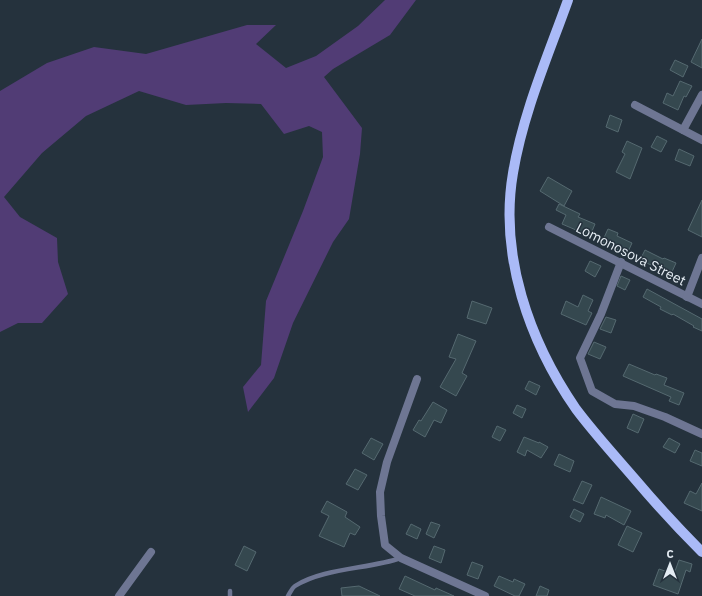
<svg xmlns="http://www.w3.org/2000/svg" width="702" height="596" font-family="'IBM Plex Sans',sans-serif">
<rect width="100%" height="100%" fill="#25323d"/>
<!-- green -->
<path fill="#513c75" d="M 385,0 L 416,0 L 390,35 L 333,69 L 324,77 L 362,128 L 360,154 L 349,219 L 333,242 L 293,323 L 274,378 L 248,412 L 243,387 L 261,365 L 266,301 L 303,211 L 323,157 L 322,132 L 309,126 L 284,134 L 261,104 L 226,103 L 186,105 L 139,91 L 86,116 L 42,153 L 4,197 L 20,217 L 57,238 L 58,262 L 68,294 L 42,323 L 18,323 L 0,332 L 0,91 L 47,63 L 94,47 L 146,54 L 247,25 L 276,25 L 256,44 L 286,68 L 316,56 L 358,26 Z"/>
<!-- building -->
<g fill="#35484f" stroke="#556970">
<path d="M 702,39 L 702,68 L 691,62 Z"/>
<path d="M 675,60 L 688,66 L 683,77 L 670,70 Z"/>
<path d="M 680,81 L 692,86 L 686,97 L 684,96 L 678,110 L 663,103 L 667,93 L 673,96 Z"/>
<path d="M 610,115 L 622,120 L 618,132 L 606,127 Z"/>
<path d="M 657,136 L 667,141 L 661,152 L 651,147 Z"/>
<path d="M 627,141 L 642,148 L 630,179 L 616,172 L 625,154 L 622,152 Z"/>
<path d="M 679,149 L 694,156 L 690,166 L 675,160 Z"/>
<path d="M 548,177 L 572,191 L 564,206 L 540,191 Z"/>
<path d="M 702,200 L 702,237 L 688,230 Z"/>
<path d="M 559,204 L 580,214 L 578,217 L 595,224 L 590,236 L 562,224 L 566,215 L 556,210 Z"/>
<path d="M 608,229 L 618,233 L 617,236 L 632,243 L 627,254 L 602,242 Z"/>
<path d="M 645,250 L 663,259 L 664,258 L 676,263 L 671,274 L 640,260 Z"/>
<path d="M 590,261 L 601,266 L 595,277 L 585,271 Z"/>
<path d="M 621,276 L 630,280 L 625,290 L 617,286 Z"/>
<path d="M 647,289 L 702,319 L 702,331 L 693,327 L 694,326 L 673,314 L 672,315 L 660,309 L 661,307 L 643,297 Z"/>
<path d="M 583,295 L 593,300 L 588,311 L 592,313 L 586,325 L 561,314 L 566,301 L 578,307 Z"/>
<path d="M 472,301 L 492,308 L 486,324 L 467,318 Z"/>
<path d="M 606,317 L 616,320 L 611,333 L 600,329 Z"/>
<path d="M 458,334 L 476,341 L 462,373 L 467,376 L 456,396 L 440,387 L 456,359 L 449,357 Z"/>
<path d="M 594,342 L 606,347 L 600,359 L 588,354 Z"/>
<path d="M 629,364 L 655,375 L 656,374 L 667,378 L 664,385 L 684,393 L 679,405 L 669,401 L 671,397 L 623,376 Z"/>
<path d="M 529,381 L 540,386 L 536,395 L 525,389 Z"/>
<path d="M 433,402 L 447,410 L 441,423 L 434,420 L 425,437 L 413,430 L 419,420 L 421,421 Z"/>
<path d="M 517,405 L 526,409 L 522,418 L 513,413 Z"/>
<path d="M 633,414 L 644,419 L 638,433 L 627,428 Z"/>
<path d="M 497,426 L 506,430 L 500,441 L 492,437 Z"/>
<path d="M 524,437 L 539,443 L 539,442 L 548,447 L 541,458 L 527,450 L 525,456 L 517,452 Z"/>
<path d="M 371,438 L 383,444 L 374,460 L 362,453 Z"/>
<path d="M 669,438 L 680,444 L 675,453 L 663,447 Z"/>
<path d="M 695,450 L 702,453 L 702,466 L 690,461 Z"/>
<path d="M 559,454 L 574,461 L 570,472 L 554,465 Z"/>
<path d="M 355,469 L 367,475 L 358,490 L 346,484 Z"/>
<path d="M 582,481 L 592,485 L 583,504 L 573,500 Z"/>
<path d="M 702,483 L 702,511 L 684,503 L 690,491 L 696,494 Z"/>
<path d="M 601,497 L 631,511 L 624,525 L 606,515 L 605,518 L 594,514 Z"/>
<path d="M 327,501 L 347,512 L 345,517 L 360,527 L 355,535 L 350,533 L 344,547 L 319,536 L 329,516 L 321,512 Z"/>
<path d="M 574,509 L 584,514 L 580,522 L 570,517 Z"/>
<path d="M 431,522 L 440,525 L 434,538 L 426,534 Z"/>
<path d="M 411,524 L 421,529 L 417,539 L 406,534 Z"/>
<path d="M 627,526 L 642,533 L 633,552 L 618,545 Z"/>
<path d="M 244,546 L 256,552 L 247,571 L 235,565 Z"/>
<path d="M 434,546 L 445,550 L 441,563 L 429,558 Z"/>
<path d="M 679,560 L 692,564 L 690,572 L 686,570 L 678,594 L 653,585 L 659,569 L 674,574 Z"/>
<path d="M 472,562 L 483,566 L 478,579 L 467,575 Z"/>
<path d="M 405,576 L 435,590 L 436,588 L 454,596 L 415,596 L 399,589 Z"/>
<path d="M 499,576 L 513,582 L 514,579 L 525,584 L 519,596 L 515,596 L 494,586 Z"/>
<path d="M 359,586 L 380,596 L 342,596 L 341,588 Z"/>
<path d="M 540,586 L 549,590 L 547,596 L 536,596 Z"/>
</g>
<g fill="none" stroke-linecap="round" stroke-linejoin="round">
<!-- lane -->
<g stroke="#6e7693" stroke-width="4.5">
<path d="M 230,596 L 230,591"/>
<path d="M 288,596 C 290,593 292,588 295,586 C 323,568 369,569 401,558"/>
</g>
<!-- street -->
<g stroke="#6e7693" stroke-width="8">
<path d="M 635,105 L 702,140"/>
<path d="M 683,130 L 702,95"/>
<path d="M 549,227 L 702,304"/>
<path d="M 621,262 L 601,314 L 580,358 L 592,391 L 615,404 L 634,406 L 665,417 L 702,434"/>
<path d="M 687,297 L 702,258"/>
<path d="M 417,379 L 387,462 L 380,492 L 381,516 L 385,545 L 401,558 L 485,596"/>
<path d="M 119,596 L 151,552"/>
</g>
<!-- primary -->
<path stroke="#aabaf7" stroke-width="10" d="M 568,0 C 548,56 523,113 513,173 C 499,255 529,341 576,409 C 594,433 615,456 634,478 C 656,504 678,528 702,552"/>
</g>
<g text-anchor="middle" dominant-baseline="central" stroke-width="3" stroke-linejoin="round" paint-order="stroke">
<!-- street labels -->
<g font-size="14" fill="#e4ecf3" stroke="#25323d">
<text transform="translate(631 254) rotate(27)">Lomonosova Street</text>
</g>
</g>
<!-- north arrow -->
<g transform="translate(670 564)" stroke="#25323d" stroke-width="3" paint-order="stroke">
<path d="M0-3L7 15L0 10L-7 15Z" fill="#e4ecf3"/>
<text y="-6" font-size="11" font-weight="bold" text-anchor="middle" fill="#e4ecf3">С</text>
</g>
</svg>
